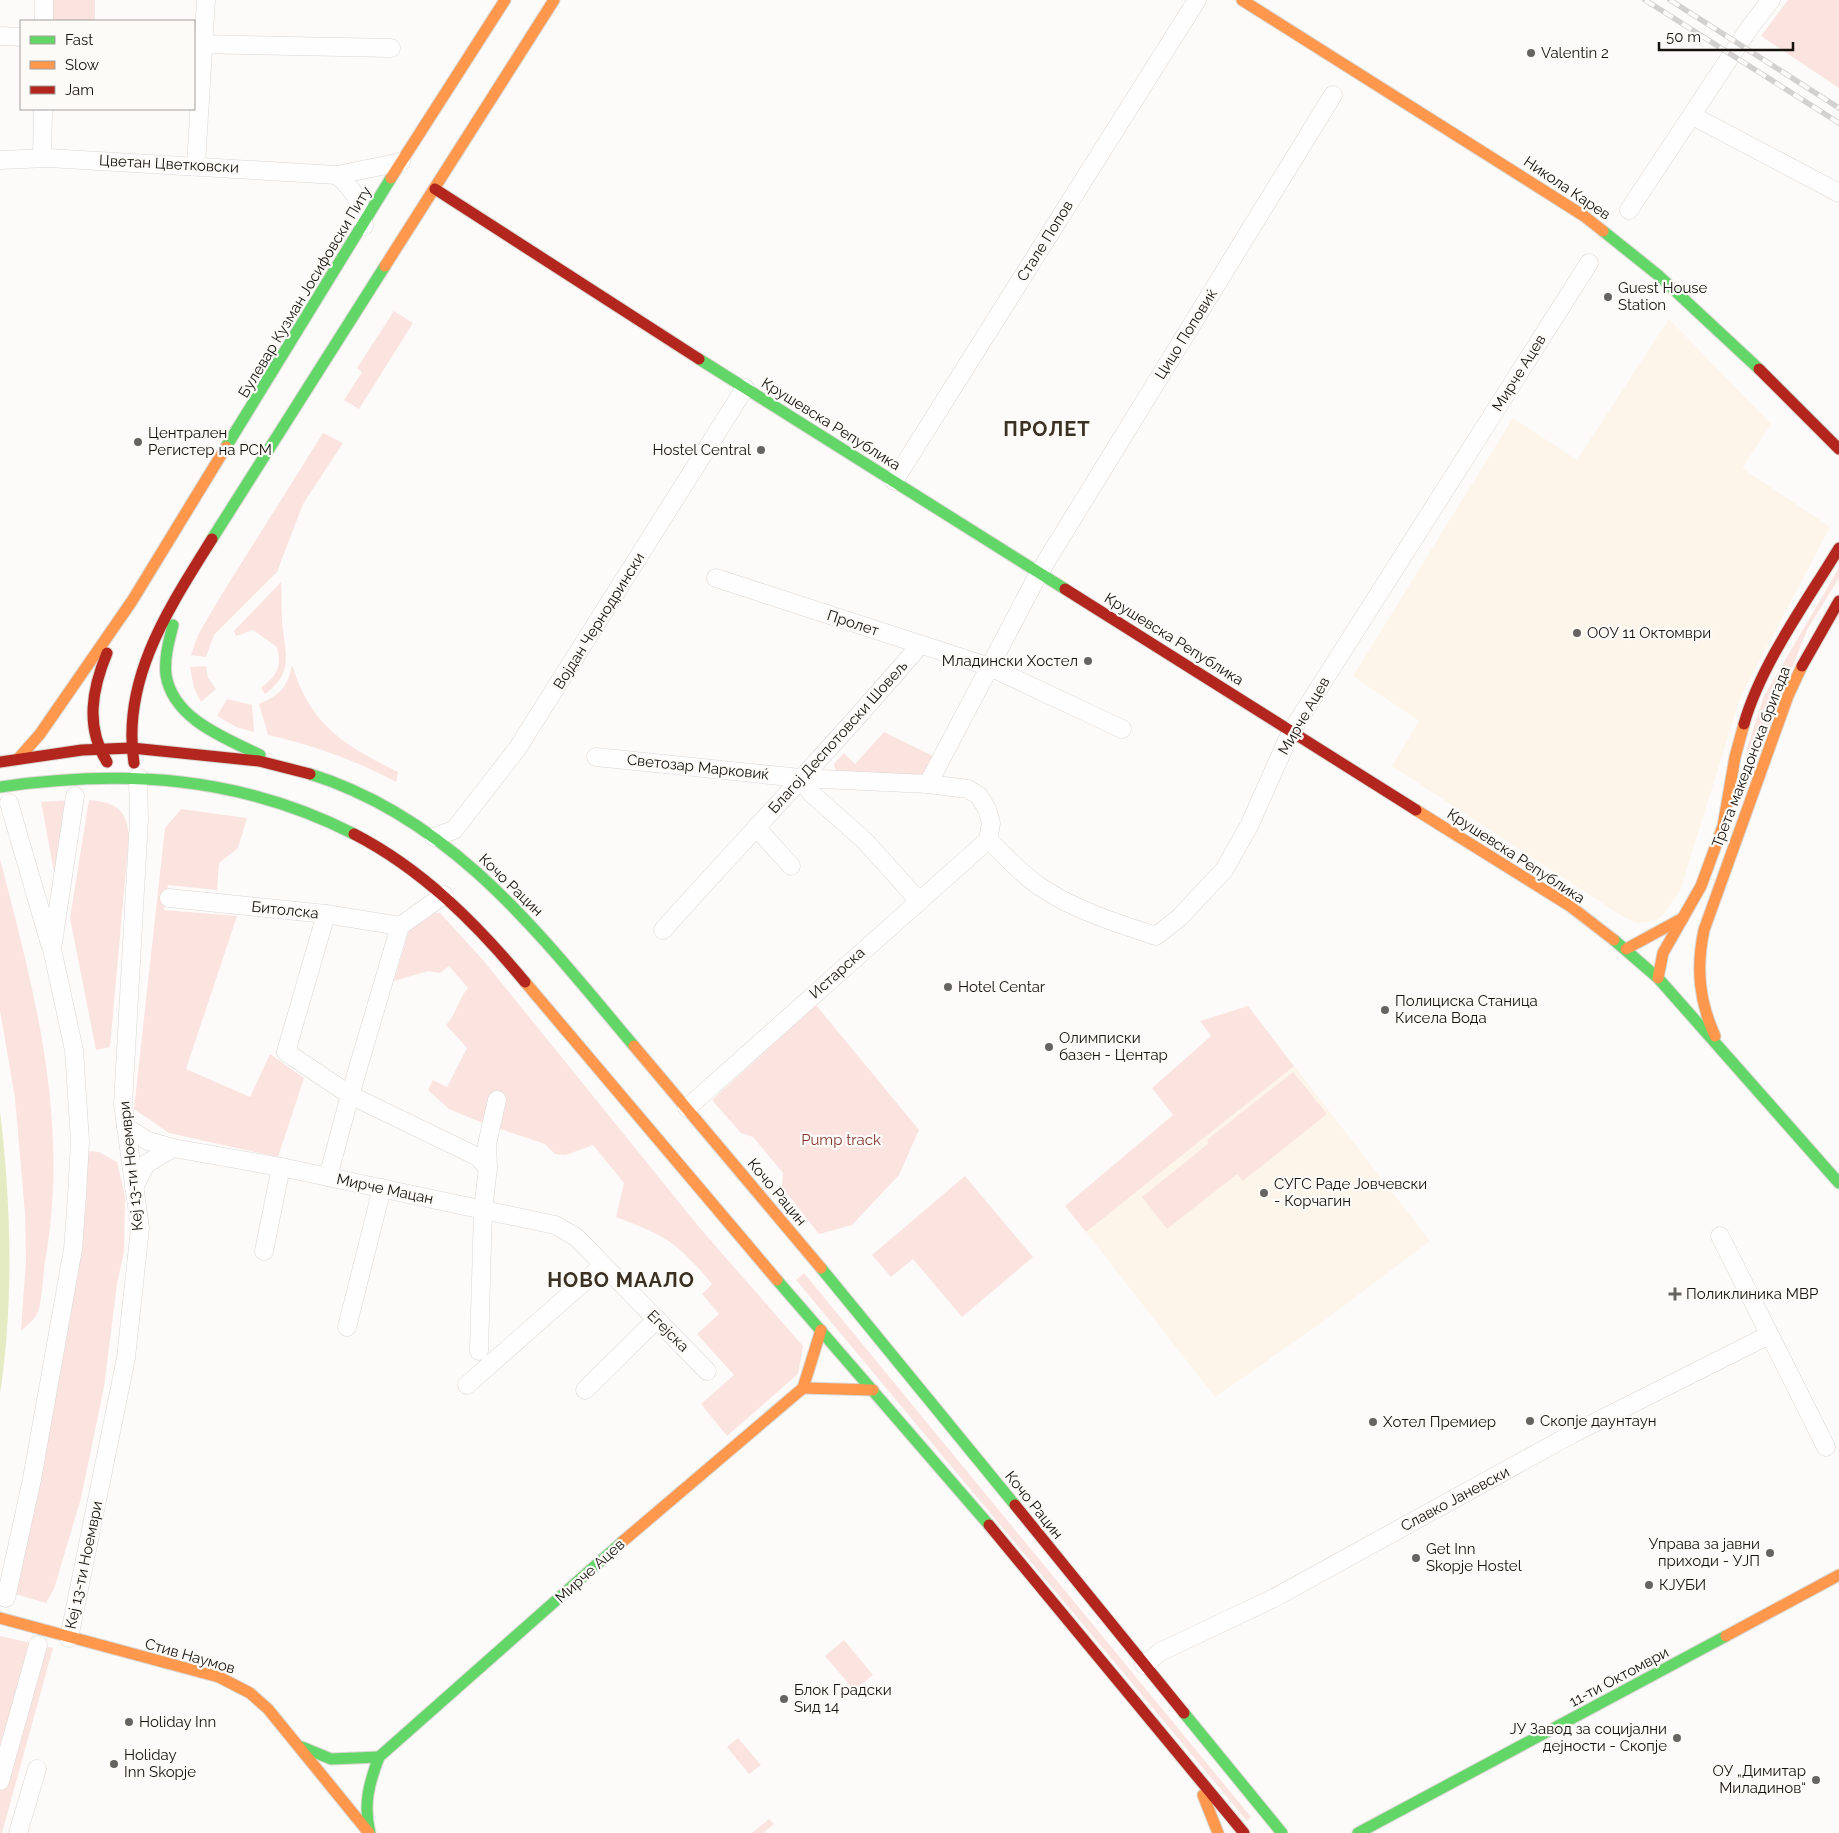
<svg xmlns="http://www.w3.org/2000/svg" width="1839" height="1833" font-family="Raleway,sans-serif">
<rect width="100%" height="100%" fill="#fcfbf9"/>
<!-- built -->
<g fill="#fdf4ea">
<path d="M 1669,319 L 1771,424 L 1742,468 L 1830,527 L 1740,698 L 1680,891 L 1661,917 L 1654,921 L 1637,923 L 1625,918 L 1392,766 L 1419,721 L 1353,676 L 1513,418 L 1577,460 Z"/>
<path d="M 1294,1066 L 1430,1241 L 1321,1323 L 1215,1397 L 1086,1232 Z"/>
</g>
<!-- green -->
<g fill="#fbe4e0">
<rect x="52" y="0" width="43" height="21"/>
<path d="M 1788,0 L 1839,0 L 1839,88 L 1761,36 Z"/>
<path d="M 394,311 L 413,323 L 359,409 L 344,400 L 362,372 L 357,368 Z"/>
<path d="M 323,433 L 343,443 L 303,504 L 277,572 L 214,635 L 206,657 L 191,655 L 198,635 L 222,594 Z"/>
<path d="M 1839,568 L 1839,578 L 1807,630 L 1742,793 L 1747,748 L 1764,696 Z"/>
<path d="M 281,582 C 282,594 281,605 282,617 C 283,650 297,671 265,694 L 261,688 C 277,675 282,668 277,647 L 253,630 L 236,636 L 234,631 Z"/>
<path d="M 292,665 C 311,726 344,745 398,772 L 396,782 C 355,760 313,745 268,735 L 259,704 C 281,694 287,688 292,665 Z"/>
<path d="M 206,666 L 208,678 L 216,689 L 201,702 L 194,688 L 190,667 Z"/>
<path d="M 227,699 L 252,705 L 254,732 L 236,727 L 217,716 Z"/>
<path d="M 884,732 L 935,757 L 925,778 L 836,772 L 834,764 L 844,753 L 855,764 Z"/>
<path d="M 71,800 L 57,888 L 41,802 Z"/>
<path d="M 89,800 C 116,802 126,809 129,836 L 110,1047 L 96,1050 L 70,918 Z"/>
<path d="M 181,809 L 247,818 L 238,848 L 219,863 L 217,890 L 168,885 L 164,910 L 237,916 L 186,1069 L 250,1097 L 270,1054 L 304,1078 L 278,1157 L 169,1133 L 134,1109 L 165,828 Z"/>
<path d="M 0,859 C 35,994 70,1121 45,1262 C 43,1274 42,1305 37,1314 C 34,1320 26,1326 21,1331 L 26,1259 L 25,1214 L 15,1098 L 0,1011 Z"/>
<path d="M 427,913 L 440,913 L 483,960 L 699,1227 L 803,1346 L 798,1374 L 727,1436 L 701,1404 L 734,1375 L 697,1334 L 719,1314 L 702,1294 L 712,1284 C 679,1244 665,1235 616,1217 L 624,1183 L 593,1145 L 566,1155 L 555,1154 L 545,1144 L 485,1124 L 449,1109 L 428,1090 L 433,1080 L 447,1087 L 467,1048 L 446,1025 C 458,1012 457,1001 468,988 L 449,966 L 440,973 L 428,971 L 394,981 L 409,930 Z"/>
<path d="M 816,1005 L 919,1130 L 899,1175 L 852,1225 L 819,1234 L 782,1187 L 783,1173 L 753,1137 L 741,1133 L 712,1100 Z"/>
<path d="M 1248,1006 L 1294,1066 L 1086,1232 L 1065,1206 L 1173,1115 L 1152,1088 L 1211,1036 L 1200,1021 Z"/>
<path d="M 1293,1072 L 1327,1114 L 1243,1181 L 1237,1174 L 1167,1229 L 1142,1197 L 1209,1143 L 1207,1140 Z"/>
<path d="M 80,1150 L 99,1152 L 117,1162 L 125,1196 L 124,1252 L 117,1284 L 104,1387 L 81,1498 L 54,1589 L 46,1603 L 1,1590 L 45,1387 Z"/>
<path d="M 965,1176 L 1033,1257 L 962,1317 L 913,1259 L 891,1277 L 872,1255 Z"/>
<path d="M 804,1273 L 1251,1817 L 1247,1821 L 796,1280 Z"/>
<path d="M 0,1636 L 53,1648 L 2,1833 L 0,1833 Z"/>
<path d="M 844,1640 L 873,1675 L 854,1690 L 825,1656 Z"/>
<path d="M 738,1738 L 761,1765 L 749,1774 L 727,1747 Z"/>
<path d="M 769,1819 L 774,1824 L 763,1833 L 752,1833 Z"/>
</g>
<!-- water -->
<path fill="#e4ebc2" d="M 0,1111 C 11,1203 14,1302 0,1394 Z"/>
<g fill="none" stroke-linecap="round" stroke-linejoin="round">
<defs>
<g id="street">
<path d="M 44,21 L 44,0"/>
<path d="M 0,36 L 21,37"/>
<path d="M 194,44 L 391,48"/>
<path d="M 1693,116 L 1839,193"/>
<path d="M 42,158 L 43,109"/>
<path d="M 0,160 L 48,158 L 337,175 L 401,162"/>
<path d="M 196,165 L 206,0"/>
<path d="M 337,175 C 356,192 360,201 364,226"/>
<path d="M 1629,210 L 1750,27 L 1771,0"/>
<path d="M 894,481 L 1197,0"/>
<path d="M 716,578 L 990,667 L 1122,729"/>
<path d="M 596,757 L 800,778 L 928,784 L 968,789 L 979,796 L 987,809 L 991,823 L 988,840 C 1005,855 1021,874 1039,886 C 1074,910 1116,923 1156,936 L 1180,917 L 1224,870 L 1249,826 L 1291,732 L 1589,263"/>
<path d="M 800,778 L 812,794 L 865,841 L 919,901"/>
<path d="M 928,784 L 1039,573 L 1333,95"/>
<path d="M 9,803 L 50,944"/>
<path d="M 756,827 L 791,866"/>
<path d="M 434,837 L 454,830 L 517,749 L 745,388"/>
<path d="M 169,898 L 326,914 L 400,926"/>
<path d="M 326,914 L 286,1052 L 350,1095 L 478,1157 L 488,1168 L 483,1209 L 479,1351"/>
<path d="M 663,930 C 748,835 837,743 920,645"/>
<path d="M 687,1108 L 988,840"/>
<path d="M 126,1127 L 148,1141 L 173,1148 L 281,1167 L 555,1225 L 576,1237 L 707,1371"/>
<path d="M 488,1168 L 487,1144 L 497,1100"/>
<path d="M 328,1177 L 350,1095 L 400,926 L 444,895"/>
<path d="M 134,1187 L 146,1164 L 173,1148"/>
<path d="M 1720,1236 L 1826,1447"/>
<path d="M 264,1251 L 281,1167"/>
<path d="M 347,1327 L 382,1188"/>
<path d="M 467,1385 L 603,1265"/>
<path d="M 585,1390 L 657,1319"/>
<path d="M 6,1598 L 32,1479 L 73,1249 L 77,1196 L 80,1141 L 74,1050 L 52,949 L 75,796"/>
<path d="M 69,1638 L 126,1358 L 140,1228 L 123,1104 L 139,819 L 138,777"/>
<path d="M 1144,1665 L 1160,1652 L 1274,1598 L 1572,1434 L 1769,1335"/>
<path d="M 0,1781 L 38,1645"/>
<path d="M 18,1833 L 37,1769"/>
</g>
<g id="fast">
<path d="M 1603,231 L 1658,275 L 1759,369"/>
<path d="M 699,359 L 1065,589"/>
<path d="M 226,447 L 391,178"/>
<path d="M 212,539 L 385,266"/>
<path d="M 173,625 C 169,641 164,658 166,675 C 173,719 225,738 260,755"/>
<path d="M 310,774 C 454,819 541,936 634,1046"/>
<path d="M 0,787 C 125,769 240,776 354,834"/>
<path d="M 1614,940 L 1658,978 L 1839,1183"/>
<path d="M 821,1268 L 1015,1505"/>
<path d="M 777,1280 L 989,1525"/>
<path d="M 1184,1713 L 1282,1833"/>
<path d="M 302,1747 L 331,1759 L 379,1757"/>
<path d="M 370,1833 C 363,1805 369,1783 379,1757 L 622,1542"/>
<path d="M 1358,1833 L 1726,1636"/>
</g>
<g id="slow">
<path d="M 1242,0 L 1584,216 L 1603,231"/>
<path d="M 391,178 L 505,0"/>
<path d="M 385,266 L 554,0"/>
<path d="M 18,759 L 40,734 L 132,601 L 226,447"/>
<path d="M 1416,810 L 1570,906 L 1614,940"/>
<path d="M 1626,949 L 1683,918"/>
<path d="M 1658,978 L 1663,953 L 1701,886 L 1723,826 L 1735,757 L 1744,724"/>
<path d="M 525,982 L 777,1280"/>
<path d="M 1715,1036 C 1699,1001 1696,968 1704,930 L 1788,696 L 1802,666"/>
<path d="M 634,1046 L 821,1268"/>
<path d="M 803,1388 L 873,1390"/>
<path d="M 622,1542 L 803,1388 L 821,1330"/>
<path d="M 0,1618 L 219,1677 L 250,1693 L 268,1709 L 369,1833"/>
<path d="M 1726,1636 L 1839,1575"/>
<path d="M 1203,1795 L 1218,1833"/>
</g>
<g id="jam">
<path d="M 435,189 L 699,359"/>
<path d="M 1759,369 L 1839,449"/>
<path d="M 1065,589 L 1416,810"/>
<path d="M 107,653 C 92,689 85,727 107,762"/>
<path d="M 1802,666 L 1839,601"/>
<path d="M 1744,724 C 1761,664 1807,601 1839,548"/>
<path d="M 0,762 L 82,750 L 132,748 L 259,761 L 310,774"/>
<path d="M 134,763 C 121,679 169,608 212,539"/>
<path d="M 354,834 C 422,869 476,923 525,982"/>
<path d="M 1015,1505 L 1184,1713"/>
<path d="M 989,1525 L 1244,1833"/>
</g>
</defs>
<!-- street casing -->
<use href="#street" stroke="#dad7d3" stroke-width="19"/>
<!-- fast casing -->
<use href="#fast" stroke="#dad7d3" stroke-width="13"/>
<!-- slow casing -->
<use href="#slow" stroke="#dad7d3" stroke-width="13"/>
<!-- jam casing -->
<use href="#jam" stroke="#dad7d3" stroke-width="13"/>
<!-- street -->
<use href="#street" stroke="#fffefe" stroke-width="18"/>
<!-- fast -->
<use href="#fast" stroke="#63d668" stroke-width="11"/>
<!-- slow -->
<use href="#slow" stroke="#ff974d" stroke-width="11"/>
<!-- jam -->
<use href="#jam" stroke="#b3261e" stroke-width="11"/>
<defs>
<g id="rail">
<path d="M 1645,0 L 1839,123"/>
<path d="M 1670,0 L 1839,108"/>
</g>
</defs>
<!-- rail casing -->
<use href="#rail" stroke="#d2d1d0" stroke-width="5.5"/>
<!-- rail -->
<use href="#rail" stroke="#fdfbf8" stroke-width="4" stroke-dasharray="11" stroke-linecap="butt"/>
</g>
<!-- markers -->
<g fill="#666460" stroke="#fdfbf8" stroke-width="2">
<circle cx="1531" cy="53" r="5"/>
<circle cx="1608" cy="297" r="5"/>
<circle cx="138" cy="442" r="5"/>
<circle cx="761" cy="450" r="5"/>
<circle cx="1577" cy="633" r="5"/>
<circle cx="1088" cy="661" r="5"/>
<circle cx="948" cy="987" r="5"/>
<circle cx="1385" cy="1010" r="5"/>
<circle cx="1049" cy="1047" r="5"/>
<circle cx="1264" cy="1193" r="5"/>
<path d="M1672.5 1286.5h5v5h5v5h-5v5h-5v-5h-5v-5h5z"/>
<circle cx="1530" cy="1421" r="5"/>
<circle cx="1373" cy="1422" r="5"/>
<circle cx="1770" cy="1553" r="5"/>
<circle cx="1416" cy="1558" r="5"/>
<circle cx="1649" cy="1585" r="5"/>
<circle cx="784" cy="1699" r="5"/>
<circle cx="129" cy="1722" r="5"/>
<circle cx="1677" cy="1738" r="5"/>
<circle cx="114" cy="1764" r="5"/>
<circle cx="1816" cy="1780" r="5"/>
</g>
<g text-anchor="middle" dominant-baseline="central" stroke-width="4.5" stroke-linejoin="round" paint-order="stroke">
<!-- poi labels -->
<g font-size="15" fill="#16120d" stroke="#fdfbf8" text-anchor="start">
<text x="1541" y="53">Valentin 2</text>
<text x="1618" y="288">Guest House<tspan x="1618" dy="17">Station</tspan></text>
<text x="148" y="433">Централен<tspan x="148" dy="17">Регистер на РСМ</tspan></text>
<text x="751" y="450" text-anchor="end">Hostel Central</text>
<text x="1587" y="633">ООУ 11 Октомври</text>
<text x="1078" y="661" text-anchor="end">Младински Хостел</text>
<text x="958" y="987">Hotel Centar</text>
<text x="1395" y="1001">Полициска Станица<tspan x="1395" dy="17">Кисела Вода</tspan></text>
<text x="1059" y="1038">Олимписки<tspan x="1059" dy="17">базен - Центар</tspan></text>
<text x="1274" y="1184">СУГС Раде Јовчевски<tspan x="1274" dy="17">- Корчагин</tspan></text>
<text x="1686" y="1294">Поликлиника МВР</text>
<text x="1540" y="1421">Скопје даунтаун</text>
<text x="1383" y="1422">Хотел Премиер</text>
<text x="1760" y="1544" text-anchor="end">Управа за јавни<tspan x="1760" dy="17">приходи - УЈП</tspan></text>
<text x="1426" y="1549">Get Inn<tspan x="1426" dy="17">Skopje Hostel</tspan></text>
<text x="1659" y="1585">КЈУБИ</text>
<text x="794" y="1690">Блок Градски<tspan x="794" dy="17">Sид 14</tspan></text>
<text x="139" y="1722">Holiday Inn</text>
<text x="1667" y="1729" text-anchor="end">ЈУ Завод за социјални<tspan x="1667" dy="17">дејности - Скопје</tspan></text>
<text x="124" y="1755">Holiday<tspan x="124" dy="17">Inn Skopje</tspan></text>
<text x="1806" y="1771" text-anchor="end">ОУ „Димитар<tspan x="1806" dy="17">Миладинов“</tspan></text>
</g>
<!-- street labels -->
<g font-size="15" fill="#16120d" stroke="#fdfbf8">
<text transform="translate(169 164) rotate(3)">Цветан Цветковски</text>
<text transform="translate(1567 188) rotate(34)">Никола Карев</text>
<text transform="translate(1045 241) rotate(-58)">Стале Попов</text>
<text transform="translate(305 292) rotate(-59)">Булевар Кузман Јосифовски Питу</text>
<text transform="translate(1186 334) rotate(-58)">Цицо Поповиќ</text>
<text transform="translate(1519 373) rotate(-58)">Мирче Ацев</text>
<text transform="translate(831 424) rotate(32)">Крушевска Република</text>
<text transform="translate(599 621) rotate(-58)">Војдан Чернодрински</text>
<text transform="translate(853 623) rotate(18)">Пролет</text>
<text transform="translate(1174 639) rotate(32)">Крушевска Република</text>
<text transform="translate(1304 716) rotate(-60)">Мирче Ацев</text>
<text transform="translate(838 737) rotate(-48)">Благој Деспотовски Шовељ</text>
<text transform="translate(1751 757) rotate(-69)">Трета македонска бригада</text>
<text transform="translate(698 767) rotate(6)">Светозар Марковиќ</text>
<text transform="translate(1516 856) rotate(33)">Крушевска Република</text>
<text transform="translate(511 885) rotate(44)">Кочо Рацин</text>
<text transform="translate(285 910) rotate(6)">Битолска</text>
<text transform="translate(837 973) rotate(-42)">Истарска</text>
<text transform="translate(131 1166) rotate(-96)">Кеј 13-ти Ноември</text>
<text transform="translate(385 1189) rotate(12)">Мирче Мацан</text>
<text transform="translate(777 1192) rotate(50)">Кочо Рацин</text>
<text transform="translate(668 1331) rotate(45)">Егејска</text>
<text transform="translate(1455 1499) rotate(-28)">Славко Јаневски</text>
<text transform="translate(1034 1505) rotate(51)">Кочо Рацин</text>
<text transform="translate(84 1565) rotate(-78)">Кеј 13-ти Ноември</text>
<text transform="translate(590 1571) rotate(-42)">Мирче Ацев</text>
<text transform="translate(190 1656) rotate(16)">Стив Наумов</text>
<text transform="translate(1619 1677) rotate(-28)">11-ти Октомври</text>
</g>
<!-- park labels -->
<g font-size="15" fill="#83372f" stroke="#fdfbf8">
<text x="841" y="1140">Pump track</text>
</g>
<!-- district labels -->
<g font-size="20" font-weight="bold" letter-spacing="1" fill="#3a3023" stroke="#fdfbf8">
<text x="1047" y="429">ПРОЛЕТ</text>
<text x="621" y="1280">НОВО МААЛО</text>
</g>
</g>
<!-- legend -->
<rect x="20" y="20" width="175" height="90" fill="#fdfbf8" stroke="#a19e9a"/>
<rect x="30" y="36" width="25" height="8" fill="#63d668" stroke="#a19e9a"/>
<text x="65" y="45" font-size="15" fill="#16120d">Fast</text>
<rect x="30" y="61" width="25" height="8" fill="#ff974d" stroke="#a19e9a"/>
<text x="65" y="70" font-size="15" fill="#16120d">Slow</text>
<rect x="30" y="86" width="25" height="8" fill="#b3261e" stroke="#a19e9a"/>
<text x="65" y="95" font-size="15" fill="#16120d">Jam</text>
<!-- scale -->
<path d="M1659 42v8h134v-8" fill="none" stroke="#16120d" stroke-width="2.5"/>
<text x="1666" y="42" font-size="15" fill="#16120d" stroke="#fdfbf8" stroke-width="4" paint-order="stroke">50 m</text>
</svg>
